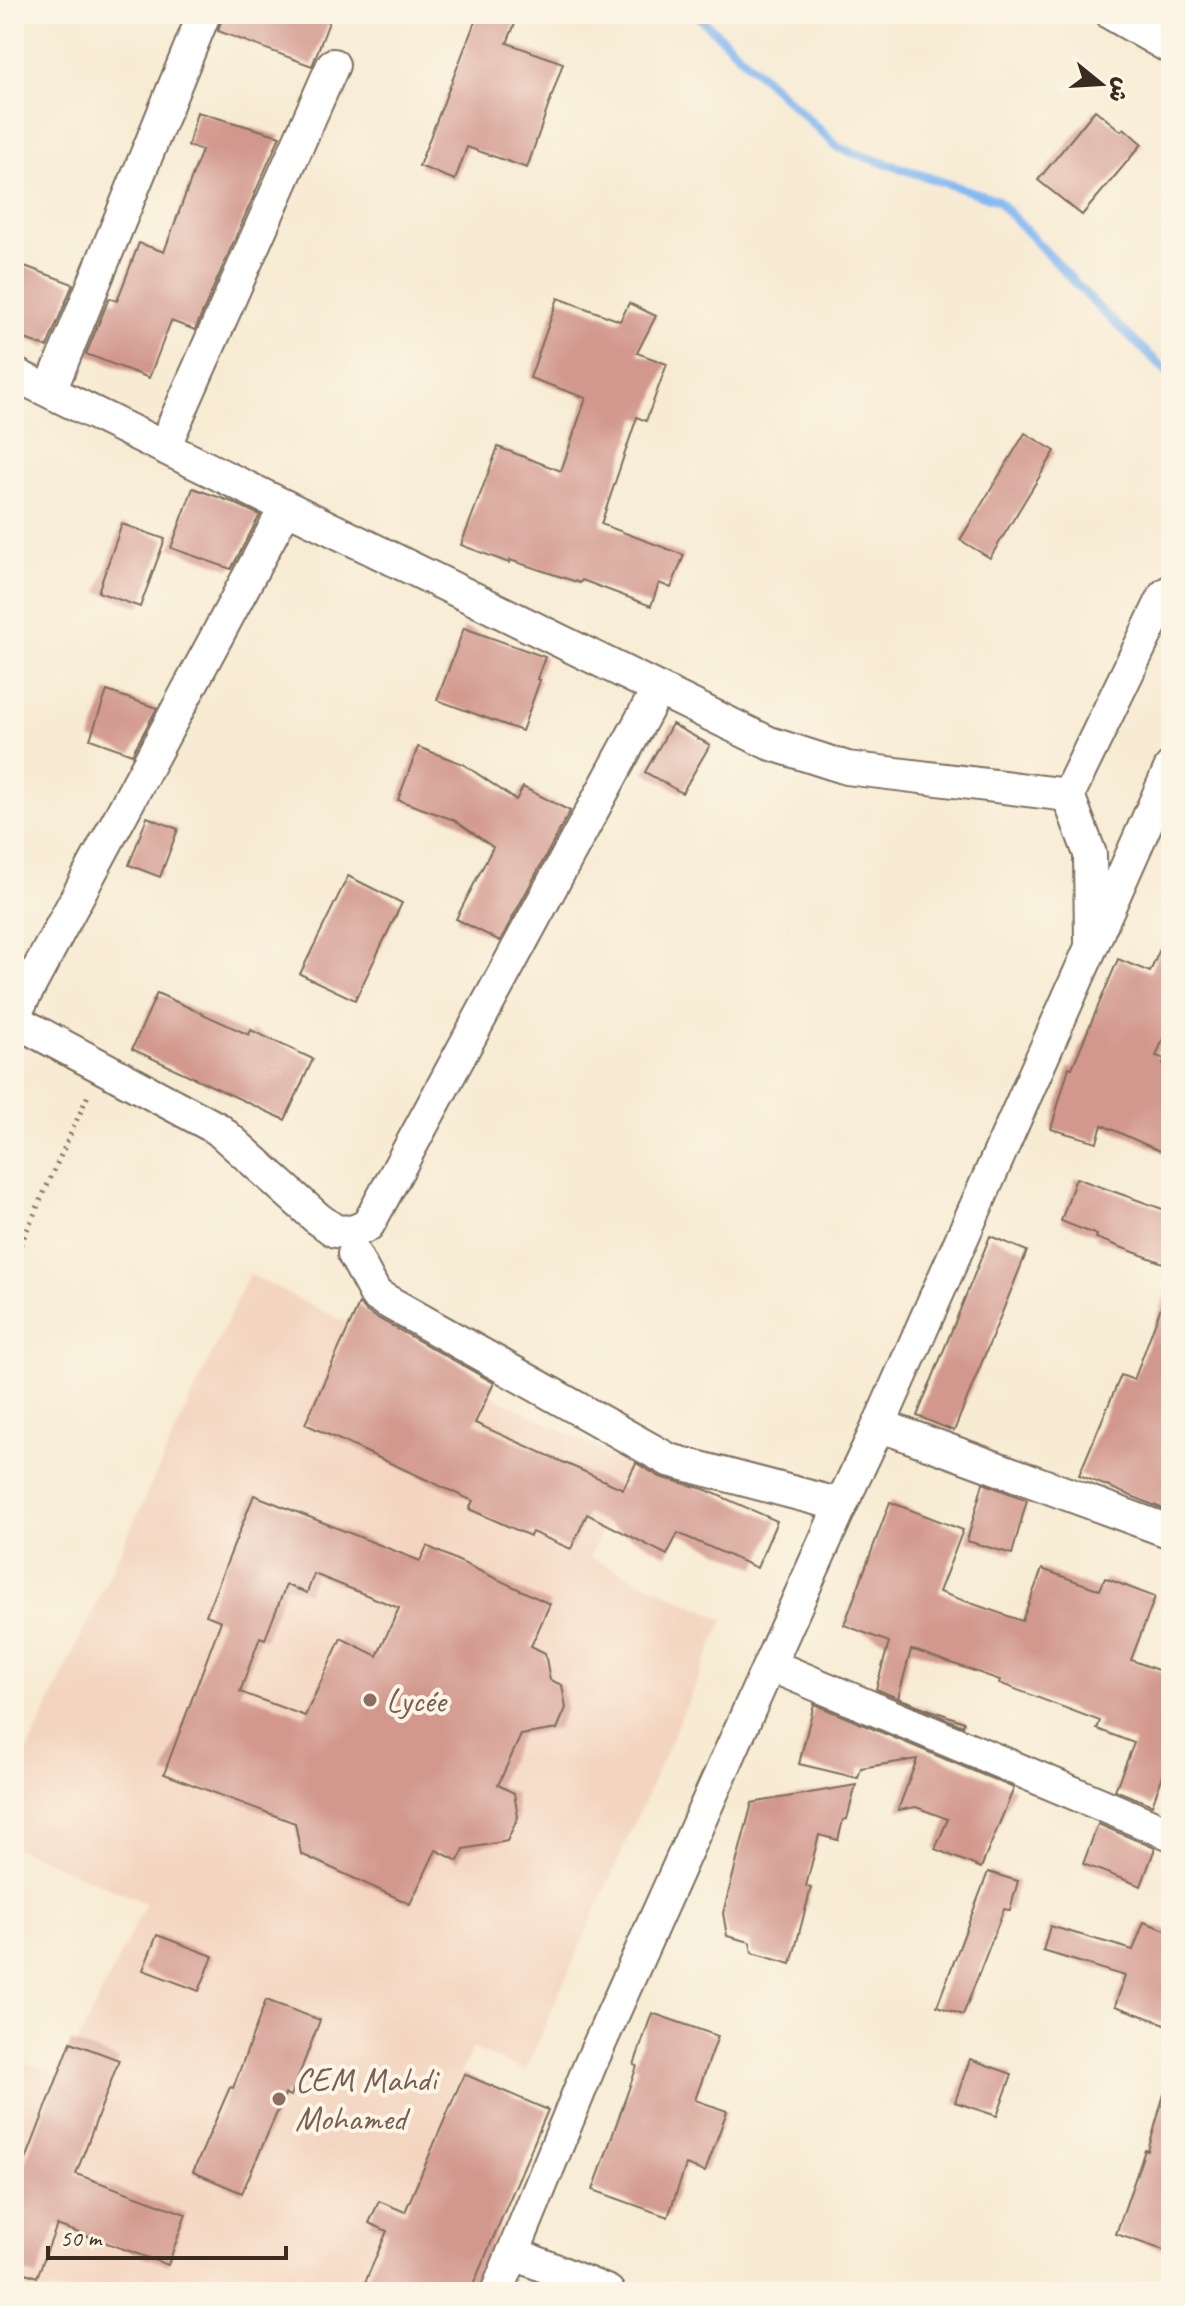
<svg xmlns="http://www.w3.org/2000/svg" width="1185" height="2306" font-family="Caveat,'Playpen Sans Arabic',sans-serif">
<rect width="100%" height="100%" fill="#fcf5e5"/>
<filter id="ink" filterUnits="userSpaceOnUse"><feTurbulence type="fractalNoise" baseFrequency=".0125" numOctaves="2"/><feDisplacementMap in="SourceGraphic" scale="16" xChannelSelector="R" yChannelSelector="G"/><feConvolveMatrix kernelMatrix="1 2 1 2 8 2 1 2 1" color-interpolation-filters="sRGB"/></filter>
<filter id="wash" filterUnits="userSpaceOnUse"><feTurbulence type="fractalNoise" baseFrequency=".006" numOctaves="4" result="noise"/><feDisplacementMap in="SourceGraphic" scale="32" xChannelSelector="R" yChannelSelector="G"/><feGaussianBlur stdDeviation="1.8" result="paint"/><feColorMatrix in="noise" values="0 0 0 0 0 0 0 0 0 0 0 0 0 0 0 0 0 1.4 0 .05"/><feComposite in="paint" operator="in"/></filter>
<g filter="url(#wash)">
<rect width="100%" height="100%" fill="#f7ebd3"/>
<!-- built -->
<path fill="#f3d4bf" d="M 249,1274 L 633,1466 L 590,1557 L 724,1620 L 525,2071 L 472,2048 L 449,2103 L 536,2139 L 474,2292 L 14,2292 L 14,2058 L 61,2076 L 146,1903 L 14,1847 L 14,1780 Z"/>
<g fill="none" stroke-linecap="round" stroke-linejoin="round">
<!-- stream -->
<path stroke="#83baf3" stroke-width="9" d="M 696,14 L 839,148 L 997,200 L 1098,307 L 1171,375"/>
</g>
<g id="blocks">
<!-- building -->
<g fill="#d2978d" fill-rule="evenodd">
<path d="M 223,14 L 307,14 L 329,22 L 312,66 L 218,31 Z"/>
<path d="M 478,14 L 519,14 L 507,43 L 563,63 L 527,168 L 467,147 L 455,180 L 419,166 Z"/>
<path d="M 1095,110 L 1121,131 L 1124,128 L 1142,144 L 1082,215 L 1038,180 Z"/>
<path d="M 197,112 L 280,136 L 195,330 L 171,321 L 149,378 L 86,354 L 109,298 L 117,301 L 139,243 L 164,252 L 202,150 L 188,146 Z"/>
<path d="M 14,262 L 73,284 L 47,347 L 14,335 Z"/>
<path d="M 558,298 L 620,321 L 629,303 L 656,316 L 637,353 L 667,364 L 646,421 L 637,417 L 601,524 L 684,555 L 671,588 L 659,583 L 651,606 L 582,580 L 580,583 L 510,560 L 509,563 L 461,545 L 498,447 L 561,471 L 586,398 L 530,378 Z"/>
<path d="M 1025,433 L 1055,451 L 990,558 L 960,540 Z"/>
<path d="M 193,488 L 232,502 L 260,515 L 231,569 L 171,548 Z"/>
<path d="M 122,524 L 165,539 L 140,607 L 98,592 Z"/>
<path d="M 464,628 L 545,657 L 537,679 L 540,680 L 522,731 L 437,700 Z"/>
<path d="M 107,691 L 157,708 L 132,754 L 90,739 Z"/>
<path d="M 672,724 L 710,745 L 682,793 L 645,772 Z"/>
<path d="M 418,747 L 463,764 L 516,800 L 523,787 L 570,811 L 500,941 L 456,919 L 493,847 L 454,820 L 398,800 Z"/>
<path d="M 147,817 L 178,829 L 160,877 L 129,865 Z"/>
<path d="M 348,876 L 402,903 L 355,1000 L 300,974 Z"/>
<path d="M 1171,924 L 1171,1021 L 1156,1056 L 1165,1059 L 1163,1064 L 1171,1068 L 1171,1156 L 1102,1125 L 1097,1142 L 1051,1129 L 1069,1067 L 1072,1068 L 1118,959 L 1150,972 Z"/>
<path d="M 157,993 L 249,1035 L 251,1030 L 313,1059 L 285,1120 L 132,1049 Z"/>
<path d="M 1076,1178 L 1171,1212 L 1171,1266 L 1096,1238 L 1097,1235 L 1061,1221 Z"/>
<path d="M 990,1236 L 1027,1251 L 954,1431 L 917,1416 Z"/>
<path d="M 1168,1288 L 1171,1289 L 1171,1512 L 1079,1475 L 1121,1375 L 1134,1380 Z"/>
<path d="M 359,1304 L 367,1312 L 494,1383 L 475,1423 L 623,1489 L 636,1463 L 660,1477 L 704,1489 L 777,1521 L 757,1568 L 678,1533 L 667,1555 L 587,1514 L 571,1549 L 532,1532 L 530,1536 L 469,1509 L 473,1501 L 305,1424 Z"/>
<path d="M 983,1483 L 1027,1500 L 1012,1554 L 967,1541 Z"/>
<path d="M 254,1495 L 420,1561 L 427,1546 L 550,1604 L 531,1646 L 545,1653 L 550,1680 L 562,1685 L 566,1708 L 557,1729 L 521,1735 L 498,1785 L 514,1793 L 518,1817 L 507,1841 L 464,1849 L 458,1861 L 436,1850 L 410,1904 L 301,1854 L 295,1823 L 164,1774 L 221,1621 L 206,1615 ZM 314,1574 L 399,1608 L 377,1656 L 341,1638 L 305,1716 L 240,1692 L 260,1637 L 265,1639 L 286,1585 L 307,1593 Z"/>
<path d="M 890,1502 L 963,1530 L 939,1592 L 1022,1621 L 1042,1569 L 1100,1590 L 1105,1578 L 1155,1597 L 1131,1660 L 1171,1675 L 1171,1754 L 1152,1805 L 1115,1790 L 1134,1743 L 1097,1729 L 1100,1721 L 999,1683 L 1000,1680 L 917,1651 L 911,1650 L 898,1698 L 964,1722 L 963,1726 L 876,1689 L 889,1642 L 844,1625 Z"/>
<path d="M 814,1704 L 1014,1788 L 981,1868 L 935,1849 L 948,1819 L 916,1807 L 898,1810 L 917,1759 L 861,1768 L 858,1778 L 799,1764 Z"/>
<path d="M 856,1785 L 847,1819 L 843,1820 L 838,1840 L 819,1835 L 806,1886 L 811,1888 L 791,1964 L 752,1953 L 750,1942 L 727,1936 L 723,1913 L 752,1803 Z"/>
<path d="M 1098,1824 L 1155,1848 L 1141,1886 L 1083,1864 Z"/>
<path d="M 988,1872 L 1018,1881 L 1010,1910 L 1004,1909 L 963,2015 L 937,2006 Z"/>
<path d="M 1144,1922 L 1171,1932 L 1171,2026 L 1115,2006 L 1125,1976 L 1043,1951 L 1050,1926 L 1133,1950 Z"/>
<path d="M 157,1935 L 213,1956 L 199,1991 L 143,1970 Z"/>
<path d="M 266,2000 L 320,2020 L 291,2096 L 285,2094 L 242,2193 L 193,2172 L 230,2087 L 233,2088 Z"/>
<path d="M 652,2013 L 718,2036 L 695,2100 L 727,2111 L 705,2172 L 686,2165 L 668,2217 L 593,2190 L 637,2066 L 634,2065 Z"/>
<path d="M 71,2042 L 119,2060 L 76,2174 L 186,2214 L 168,2265 L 57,2225 L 37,2277 L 14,2269 L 14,2191 Z"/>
<path d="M 970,2059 L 1012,2074 L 997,2116 L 955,2102 Z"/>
<path d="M 464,2074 L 548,2110 L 470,2292 L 361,2292 L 387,2231 L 369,2223 L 379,2201 L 405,2212 Z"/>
<path d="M 1164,2094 L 1171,2095 L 1171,2238 L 1166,2251 L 1116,2234 L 1145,2150 L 1148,2151 Z"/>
</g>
</g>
</g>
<g filter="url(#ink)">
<use href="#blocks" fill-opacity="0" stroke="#7d6e5d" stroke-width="2"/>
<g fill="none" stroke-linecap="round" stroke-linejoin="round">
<defs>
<g id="minor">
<path d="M 1112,14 L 1171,48"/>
<path d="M 14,374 L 769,743 L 847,768 L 1068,795"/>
<path d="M 50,391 L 204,14"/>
<path d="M 164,447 L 333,65"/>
<path d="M 1091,941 L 1090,854 L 1068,795 L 1165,595 L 1171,591"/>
<path d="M 14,1015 L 286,507"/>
<path d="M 14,1020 L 218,1129 L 317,1218 L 335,1231 L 353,1232 L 368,1225 L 658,689"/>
<path d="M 354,1254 L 376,1295 L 669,1460 L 841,1505"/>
<path d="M 879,1425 L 1171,1532"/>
<path d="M 770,1665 L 1171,1834"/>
<path d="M 513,2253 L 608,2292"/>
<path d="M 497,2292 L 590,2065 L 841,1505 L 879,1425 L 1171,767"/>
</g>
</defs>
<!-- minor casing -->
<use href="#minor" stroke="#7d6e5d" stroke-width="36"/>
<!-- path -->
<path stroke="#7d6e5d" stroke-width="5" stroke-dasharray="2 6" stroke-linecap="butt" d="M 14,1259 L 89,1093"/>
<!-- minor -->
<use href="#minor" stroke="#fff" stroke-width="32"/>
</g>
</g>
<!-- markers -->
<g fill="#8d6e63" stroke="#fcf5e5" stroke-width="3">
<circle cx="370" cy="1700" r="8"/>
<circle cx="279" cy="2099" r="8"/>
</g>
<g text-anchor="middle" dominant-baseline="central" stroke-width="8" stroke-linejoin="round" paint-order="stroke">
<!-- education labels -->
<g font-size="34" fill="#785e54" stroke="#fcf5e5" text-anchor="start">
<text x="386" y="1700">Lycée</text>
<text x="295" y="2079">CEM Mahdi<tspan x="295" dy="39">Mohamed</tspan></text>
</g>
</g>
<!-- margin -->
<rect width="1185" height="2306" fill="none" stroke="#fcf5e5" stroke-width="48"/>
<!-- north arrow -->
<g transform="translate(1101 84) rotate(108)" stroke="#fcf5e5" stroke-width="6" paint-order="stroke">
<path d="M0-6L14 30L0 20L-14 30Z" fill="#3b2a1e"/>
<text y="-12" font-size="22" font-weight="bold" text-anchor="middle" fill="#3b2a1e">ش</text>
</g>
<!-- scale -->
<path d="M48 2246v12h238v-12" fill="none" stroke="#3b2a1e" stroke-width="4"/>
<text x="60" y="2246" font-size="24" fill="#3b2a1e" stroke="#fcf5e5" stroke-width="6" paint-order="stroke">50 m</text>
</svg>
